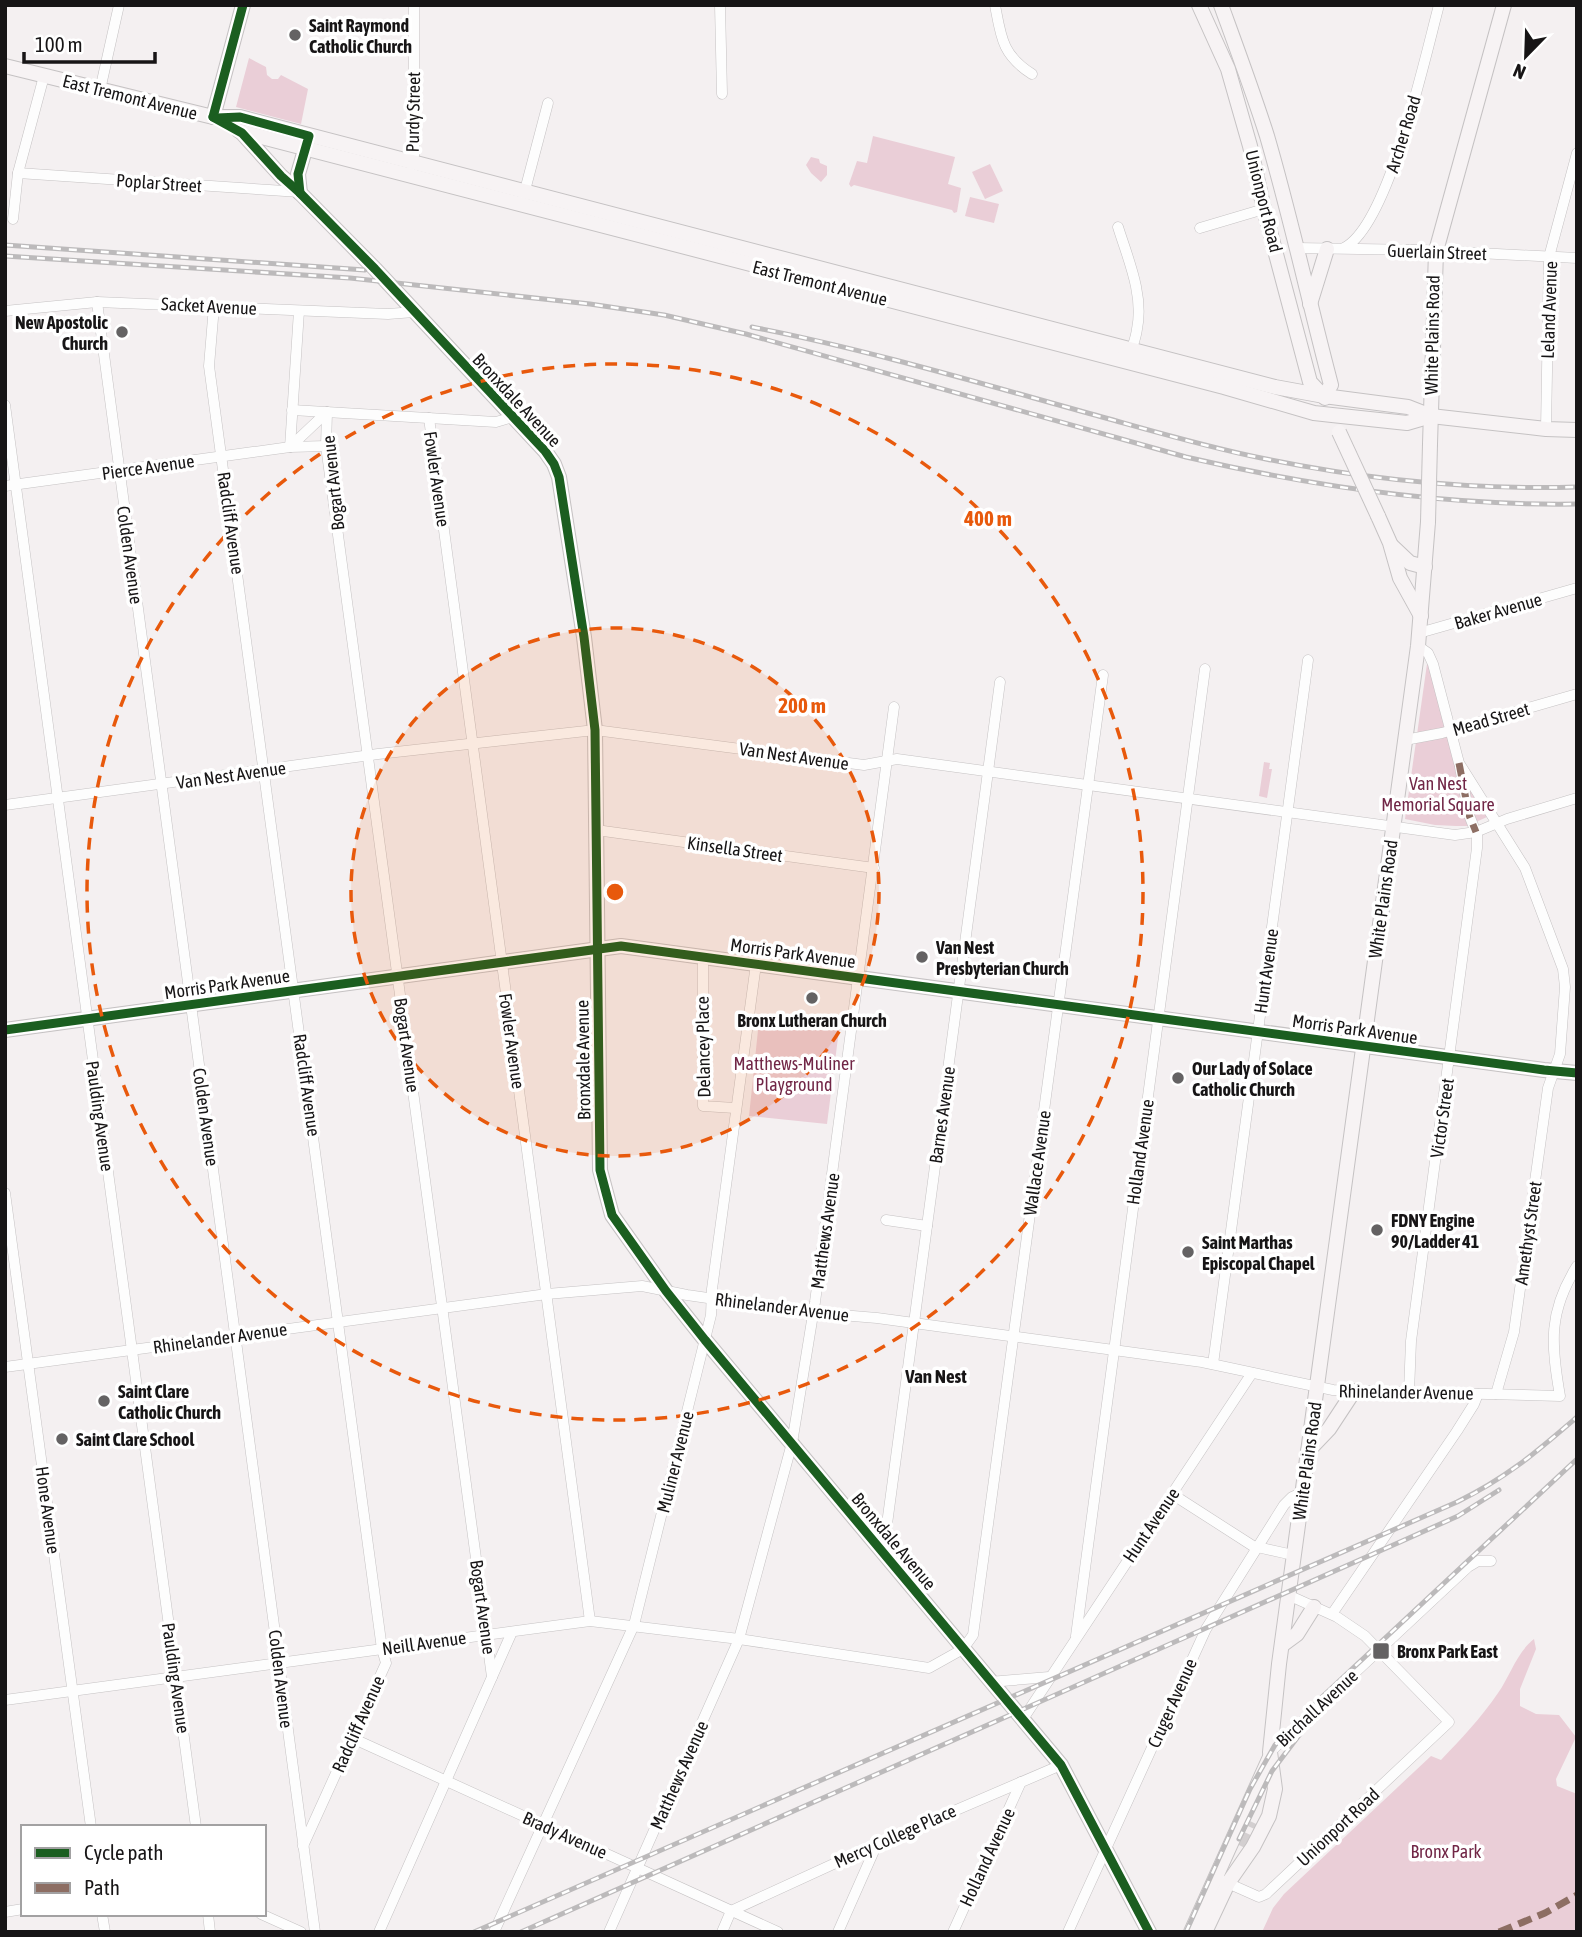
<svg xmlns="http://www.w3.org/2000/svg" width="1582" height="1937" font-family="'Asap Condensed',sans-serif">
<rect width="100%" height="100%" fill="#f4f0f1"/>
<!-- green -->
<g fill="#eaced7">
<path d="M 249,58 L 266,67 L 267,75 L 272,79 L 278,79 L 281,75 L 308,89 L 301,124 L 236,107 Z"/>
<path d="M 873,136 L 955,157 L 948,184 L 961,188 L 957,212 L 954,213 L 952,210 L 854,185 L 851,187 L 849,184 L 857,161 L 867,163 Z"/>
<path d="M 811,157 L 819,159 L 820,163 L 827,166 L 827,175 L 821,182 L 811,173 L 806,165 Z"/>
<path d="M 990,164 L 1003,191 L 985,199 L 972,172 Z"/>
<path d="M 970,197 L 999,204 L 994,223 L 965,216 Z"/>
<path d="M 1427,664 L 1430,664 L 1454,763 L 1487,815 L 1487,817 L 1467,826 L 1456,826 L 1435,825 L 1405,819 Z"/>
<path d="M 1264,762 L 1270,763 L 1269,769 L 1272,769 L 1267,798 L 1259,796 Z"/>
<path d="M 758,1030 L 839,1030 L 827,1124 L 749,1116 Z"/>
<path d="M 1534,1639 L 1536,1649 L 1520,1689 L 1520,1706 L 1536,1714 L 1559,1715 L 1576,1737 L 1556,1779 L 1557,1786 L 1577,1794 L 1577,1932 L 1262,1932 L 1273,1908 L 1284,1894 L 1431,1756 L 1441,1760 C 1461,1739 1481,1718 1498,1693 C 1510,1676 1517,1652 1534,1639 Z"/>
</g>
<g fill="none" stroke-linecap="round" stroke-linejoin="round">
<!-- secondary-tunnel -->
<path stroke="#d3cfd0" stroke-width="14" stroke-dasharray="14 7" stroke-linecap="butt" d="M 1241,1846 L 1252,1822"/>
<defs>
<g id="street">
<path d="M 720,5 L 722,94"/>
<path d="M 995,5 C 1001,37 1002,55 1032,74"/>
<path d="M 100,90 L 119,5"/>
<path d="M 412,165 L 414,155 L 414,5"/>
<path d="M 18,173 L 300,192"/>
<path d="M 524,194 L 548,103"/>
<path d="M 13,219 L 18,173 L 44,76"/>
<path d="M 1118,227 C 1128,259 1144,295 1137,329 C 1136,338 1132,347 1130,356"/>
<path d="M 1200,228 L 1264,209"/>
<path d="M 1297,248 L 1420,250 L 1577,258"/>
<path d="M 1344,248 C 1389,225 1425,57 1439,5"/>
<path d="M 97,302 L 315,1932"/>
<path d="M 214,306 L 209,366 L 382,1649 L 386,1663 L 303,1846"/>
<path d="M 5,311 L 97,302 L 388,314 L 414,312"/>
<path d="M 5,405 L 196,1827"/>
<path d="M 292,410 L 496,422 L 513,417"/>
<path d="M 327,412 L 326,446 L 492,1677"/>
<path d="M 429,418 L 590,1621"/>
<path d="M 1546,429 L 1549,257 L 1577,153"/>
<path d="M 290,447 L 299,311"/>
<path d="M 290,447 L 327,412"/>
<path d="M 5,486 L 290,447 L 326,446"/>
<path d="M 1419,633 L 1577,588"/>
<path d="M 1418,646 L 1428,653 L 1433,664 L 1459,763 L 1525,868 L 1563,969 L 1565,987 L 1560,1054 L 1548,1088 L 1514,1332 L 1496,1394"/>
<path d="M 1405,740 L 1442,733 L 1577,694"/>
<path d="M 5,805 L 378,754 L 595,730 L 864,765 L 897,759 L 1455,835 L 1476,832 L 1507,819 L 1577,798"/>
<path d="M 596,830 L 874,868"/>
<path d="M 703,957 L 703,1106 L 735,1108"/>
<path d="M 5,1193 L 91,1827"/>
<path d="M 886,1220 L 927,1226"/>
<path d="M 1213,1364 L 1308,660"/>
<path d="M 5,1367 L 547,1294 L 642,1286 L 687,1295 L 805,1312 L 877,1318 L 1202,1362 L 1333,1390 L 1560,1396 C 1551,1344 1548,1312 1577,1266"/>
<path d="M 1409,1392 L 1411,1341 L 1477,848 L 1477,835 L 1469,815 L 1460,767"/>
<path d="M 1172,1494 L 1253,1546 L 1293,1555"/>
<path d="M 877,1545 L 885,1539 L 1000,682"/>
<path d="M 1332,1614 L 1457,1431 L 1474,1404 L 1478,1394"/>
<path d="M 1076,1636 L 1205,669"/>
<path d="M 990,1682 L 1049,1677"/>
<path d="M 5,1700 L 590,1621 L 739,1639 L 929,1668 L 963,1649 L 973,1635 L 1103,675"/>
<path d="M 1023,1719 L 1252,1373"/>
<path d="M 352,1738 L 778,1932"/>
<path d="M 1270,1752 L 1468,1567 L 1478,1561 L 1491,1561"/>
<path d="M 1223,1881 L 1259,1897 L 1266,1894 L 1449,1722 L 1365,1636 L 1337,1617 L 1288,1595"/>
<path d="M 5,1912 L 23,1909"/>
<path d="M 102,1914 L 105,1932"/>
<path d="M 208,1914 L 210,1932"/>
<path d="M 261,1914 L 301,1932"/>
<path d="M 379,1932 L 512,1632"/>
<path d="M 494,1932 L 634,1625 L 711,1315 L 712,1289 L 756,964"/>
<path d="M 609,1932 L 739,1639 L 792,1443 L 815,1302 L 894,707"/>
<path d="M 722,1932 L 731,1911 L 877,1844 L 1061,1765"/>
<path d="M 838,1932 L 877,1844"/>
<path d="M 953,1932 L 1021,1782"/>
<path d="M 1068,1932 L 1206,1629 L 1284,1505 L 1292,1497 L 1303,1492"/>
</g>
<g id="secondary">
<path d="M 1199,5 L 1228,69 L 1250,146 L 1264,209 L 1310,382 L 1325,398"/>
<path d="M 1221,5 C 1237,49 1253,92 1267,136 C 1291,218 1309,302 1331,385 L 1324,396"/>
<path d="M 5,66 L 213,117 L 240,117 L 1275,387 L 1324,396 L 1408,407 L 1431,416 L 1546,429 L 1577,430"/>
<path d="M 213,117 L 243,5"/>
<path d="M 239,131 L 1224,387 L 1314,413 L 1332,415 L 1407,423 L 1431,416"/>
<path d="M 242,133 L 281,176 L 300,193 L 375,269 L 545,451 L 554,464 L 559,477 L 584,637 L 595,730 L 600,1170 L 612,1215 L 666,1291 L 705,1340 L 1061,1765 L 1149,1932"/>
<path d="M 300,193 L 298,174 L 307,143"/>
<path d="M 1310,304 L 1327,249"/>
<path d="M 1430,444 L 1436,251 L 1504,5"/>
<path d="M 1378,516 L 1390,543 L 1400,578 L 1421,616"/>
<path d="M 1392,546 L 1410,563 L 1425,567"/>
<path d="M 5,1030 L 621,946 L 1544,1070 L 1577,1073"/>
<path d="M 1308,1451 L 1329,1429 L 1354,1391"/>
<path d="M 1282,1645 L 1297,1634 L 1314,1607"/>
<path d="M 1191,1932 L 1270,1757"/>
<path d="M 1205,1932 L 1228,1883 L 1253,1847 L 1269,1816 L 1275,1789 L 1270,1752 L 1279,1664 L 1418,646 L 1428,522"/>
</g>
</defs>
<!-- street casing -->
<use href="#street" stroke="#c5c2c3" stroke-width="11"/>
<!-- secondary casing -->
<use href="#secondary" stroke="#c5c2c3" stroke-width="16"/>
<!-- street -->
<use href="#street" stroke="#fdfdfd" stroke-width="10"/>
<!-- secondary -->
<use href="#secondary" stroke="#f7f3f4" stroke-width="14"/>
<defs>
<g id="rail">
<path d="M 5,245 L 365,270"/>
<path d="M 5,256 L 350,278 L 590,304 L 664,315 L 746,334 L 1186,457 C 1315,487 1444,506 1577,504"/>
<path d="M 752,327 C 870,350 986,385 1102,417 C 1156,432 1210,448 1266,459 C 1368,480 1472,490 1577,487"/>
<path d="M 1239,1839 L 1272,1771 L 1300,1734"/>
<path d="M 474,1932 L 1457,1502 C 1508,1477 1535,1453 1577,1417"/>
<path d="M 521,1932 L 1400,1542 L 1458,1516 L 1499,1490"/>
<path d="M 1186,1932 L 1250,1789 L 1275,1745 L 1322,1697 L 1577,1459"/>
</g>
</defs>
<!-- rail casing -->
<use href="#rail" stroke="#bcbabb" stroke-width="5"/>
<!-- rail -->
<use href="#rail" stroke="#fff" stroke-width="2.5" stroke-dasharray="8" stroke-linecap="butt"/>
<defs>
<g id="secondary-bridge">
<path d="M 1339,432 L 1378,516"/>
<path d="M 1428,522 L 1430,444"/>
</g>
</defs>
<!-- secondary-bridge casing -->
<use href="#secondary-bridge" stroke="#c5c2c3" stroke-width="16" stroke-linecap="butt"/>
<!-- secondary-bridge -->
<use href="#secondary-bridge" stroke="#f7f3f4" stroke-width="14"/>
<!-- quiet -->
<g stroke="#8d6e63" stroke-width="7" stroke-dasharray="14 7" stroke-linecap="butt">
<path d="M 1459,763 L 1469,815 L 1476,832"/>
<path d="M 1499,1932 L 1545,1913 L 1577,1895"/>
</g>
<defs>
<g id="cycleway">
<path d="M 213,117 L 242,133 L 281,176 L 300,193 L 375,269 L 545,451 L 554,464 L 559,477 L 584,637 L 595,730 L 600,1170 L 612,1215 L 666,1291 L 705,1340 L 1061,1765 L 1149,1932"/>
<path d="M 213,117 L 243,5"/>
<path d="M 217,118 L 240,117 L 309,136 L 298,174 L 300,193"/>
<path d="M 5,1030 L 621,946 L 1544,1070 L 1577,1073"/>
</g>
</defs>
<!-- cycleway casing -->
<use href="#cycleway" stroke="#fff" stroke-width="13"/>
<!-- cycleway -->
<use href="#cycleway" stroke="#1b5e20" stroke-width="9"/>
</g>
<!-- distance rings -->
<circle cx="615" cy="892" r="264" fill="#e8590c" fill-opacity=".12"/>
<g fill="none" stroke="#e8590c" stroke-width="3.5" stroke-dasharray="12 9">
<circle cx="615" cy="892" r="264"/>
<circle cx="615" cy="892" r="528"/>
</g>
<!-- markers -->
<g fill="#646263" stroke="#fff" stroke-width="2.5">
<circle cx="295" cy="35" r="7"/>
<circle cx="122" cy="332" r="7"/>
<circle cx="922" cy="957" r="7"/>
<circle cx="812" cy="998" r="7"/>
<circle cx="1178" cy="1078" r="7"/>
<circle cx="1377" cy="1230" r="7"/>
<circle cx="1188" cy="1252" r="7"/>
<circle cx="104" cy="1401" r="7"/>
<circle cx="62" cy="1439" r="7"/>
<rect x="1372" y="1642" width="18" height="18" rx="3.5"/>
</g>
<g text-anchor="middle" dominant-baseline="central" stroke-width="7" stroke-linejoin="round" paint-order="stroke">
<!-- poi labels -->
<g font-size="18" font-weight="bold" fill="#171516" stroke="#fff" text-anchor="start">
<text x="309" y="25">Saint Raymond<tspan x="309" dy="21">Catholic Church</tspan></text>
<text x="108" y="322" text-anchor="end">New Apostolic<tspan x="108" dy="21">Church</tspan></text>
<text x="936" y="947">Van Nest<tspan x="936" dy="21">Presbyterian Church</tspan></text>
<text x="812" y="1020" text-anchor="middle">Bronx Lutheran Church</text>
<text x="1192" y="1068">Our Lady of Solace<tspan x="1192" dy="21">Catholic Church</tspan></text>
<text x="1391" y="1220">FDNY Engine<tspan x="1391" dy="21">90/Ladder 41</tspan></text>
<text x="1202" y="1242">Saint Marthas<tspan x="1202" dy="21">Episcopal Chapel</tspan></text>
<text x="118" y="1391">Saint Clare<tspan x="118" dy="21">Catholic Church</tspan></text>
<text x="76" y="1439">Saint Clare School</text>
<text x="1397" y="1651">Bronx Park East</text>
</g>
<!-- street labels -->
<g font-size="18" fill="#171516" stroke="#fff">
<text transform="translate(130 97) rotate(14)">East Tremont Avenue</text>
<text transform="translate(413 112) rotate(-89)">Purdy Street</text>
<text transform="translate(1403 134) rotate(-73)">Archer Road</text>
<text transform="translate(159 183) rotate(4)">Poplar Street</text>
<text transform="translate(1264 201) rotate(76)">Unionport Road</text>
<text transform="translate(1437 252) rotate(2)">Guerlain Street</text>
<text transform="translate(820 283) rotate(14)">East Tremont Avenue</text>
<text transform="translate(209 306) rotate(3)">Sacket Avenue</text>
<text transform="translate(1549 310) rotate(-88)">Leland Avenue</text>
<text transform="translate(1432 335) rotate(-89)">White Plains Road</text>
<text transform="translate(517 400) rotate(47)">Bronxdale Avenue</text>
<text transform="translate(148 467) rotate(-8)">Pierce Avenue</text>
<text transform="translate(437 479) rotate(82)">Fowler Avenue</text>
<text transform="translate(333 483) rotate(-96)">Bogart Avenue</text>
<text transform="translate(231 523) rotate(82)">Radcliff Avenue</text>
<text transform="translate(130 555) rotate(82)">Colden Avenue</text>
<text transform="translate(1498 611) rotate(-16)">Baker Avenue</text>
<text transform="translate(1491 719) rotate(-16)">Mead Street</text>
<text transform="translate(794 756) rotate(8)">Van Nest Avenue</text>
<text transform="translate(231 775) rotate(-8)">Van Nest Avenue</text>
<text transform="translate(735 849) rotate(8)">Kinsella Street</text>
<text transform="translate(1383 899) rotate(-82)">White Plains Road</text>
<text transform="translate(793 953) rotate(8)">Morris Park Avenue</text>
<text transform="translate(1266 971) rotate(-82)">Hunt Avenue</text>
<text transform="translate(227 984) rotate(-8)">Morris Park Avenue</text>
<text transform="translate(1355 1029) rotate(8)">Morris Park Avenue</text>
<text transform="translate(512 1041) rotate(82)">Fowler Avenue</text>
<text transform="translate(407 1045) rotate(82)">Bogart Avenue</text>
<text transform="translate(703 1047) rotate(-91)">Delancey Place</text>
<text transform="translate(583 1060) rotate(-91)">Bronxdale Avenue</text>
<text transform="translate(307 1085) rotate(82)">Radcliff Avenue</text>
<text transform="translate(942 1115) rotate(-82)">Barnes Avenue</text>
<text transform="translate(100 1116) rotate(82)">Paulding Avenue</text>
<text transform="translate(206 1117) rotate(82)">Colden Avenue</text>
<text transform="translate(1442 1118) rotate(-82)">Victor Street</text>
<text transform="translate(1140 1152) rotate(-82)">Holland Avenue</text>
<text transform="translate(1037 1163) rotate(-82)">Wallace Avenue</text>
<text transform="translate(825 1231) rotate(-82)">Matthews Avenue</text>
<text transform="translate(1528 1233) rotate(-82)">Amethyst Street</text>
<text transform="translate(782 1307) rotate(7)">Rhinelander Avenue</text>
<text transform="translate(220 1338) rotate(-8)">Rhinelander Avenue</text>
<text transform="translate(1406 1392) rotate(1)">Rhinelander Avenue</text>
<text transform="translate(1307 1461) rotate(-82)">White Plains Road</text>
<text transform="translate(675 1462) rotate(-76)">Muliner Avenue</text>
<text transform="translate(48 1510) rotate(82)">Hone Avenue</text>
<text transform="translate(1151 1525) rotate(-56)">Hunt Avenue</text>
<text transform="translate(894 1541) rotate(50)">Bronxdale Avenue</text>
<text transform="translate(483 1607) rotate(82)">Bogart Avenue</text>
<text transform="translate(424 1643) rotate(-8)">Neill Avenue</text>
<text transform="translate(176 1678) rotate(82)">Paulding Avenue</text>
<text transform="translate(281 1679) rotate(83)">Colden Avenue</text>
<text transform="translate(1172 1703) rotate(-66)">Cruger Avenue</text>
<text transform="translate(1317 1708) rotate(-43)">Birchall Avenue</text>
<text transform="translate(358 1724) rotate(-66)">Radcliff Avenue</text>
<text transform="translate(679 1775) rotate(-66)">Matthews Avenue</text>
<text transform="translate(1338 1827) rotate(-43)">Unionport Road</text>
<text transform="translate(565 1835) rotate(24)">Brady Avenue</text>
<text transform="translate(895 1836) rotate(-24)">Mercy College Place</text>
<text transform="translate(987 1857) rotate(-65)">Holland Avenue</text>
</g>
<!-- park labels -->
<g font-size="18" fill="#712646" stroke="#fff">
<text x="1438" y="783">Van Nest<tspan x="1438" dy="21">Memorial Square</tspan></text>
<text x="794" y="1063">Matthews-Muliner<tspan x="794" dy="21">Playground</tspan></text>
<text x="1446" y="1851">Bronx Park</text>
</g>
<!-- neighbourhood labels -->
<g font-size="19" font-weight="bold" fill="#171516" stroke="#fff">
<text x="936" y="1376">Van Nest</text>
</g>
</g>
<circle cx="615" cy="892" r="10" fill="#e8590c" stroke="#fff" stroke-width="3.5"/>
<g font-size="21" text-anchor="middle" font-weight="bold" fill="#e8590c" stroke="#fff" stroke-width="7" stroke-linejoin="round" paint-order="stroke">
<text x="988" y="526">400 m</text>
<text x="802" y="713">200 m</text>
</g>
<!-- border -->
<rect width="1582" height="1937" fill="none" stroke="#171516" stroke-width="14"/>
<!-- legend -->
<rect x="21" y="1825" width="245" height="91" fill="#ffffff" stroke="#a2a1a2" stroke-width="2"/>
<rect x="35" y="1848" width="35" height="10" fill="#1b5e20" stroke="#a2a1a2" stroke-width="2"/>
<text x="84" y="1860" font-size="21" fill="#171516">Cycle path</text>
<rect x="35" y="1883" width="35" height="10" fill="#8d6e63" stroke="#a2a1a2" stroke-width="2"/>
<text x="84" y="1895" font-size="21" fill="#171516">Path</text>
<!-- north arrow -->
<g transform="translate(1526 56) rotate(203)" stroke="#ffffff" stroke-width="5" paint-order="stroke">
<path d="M0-5L12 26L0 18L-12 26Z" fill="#171516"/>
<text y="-10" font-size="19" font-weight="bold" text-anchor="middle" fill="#171516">N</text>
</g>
<!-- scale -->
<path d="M24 52v10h131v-10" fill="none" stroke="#171516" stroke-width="3.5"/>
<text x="35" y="52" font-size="21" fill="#171516" stroke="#ffffff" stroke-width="5" paint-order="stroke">100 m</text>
</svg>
